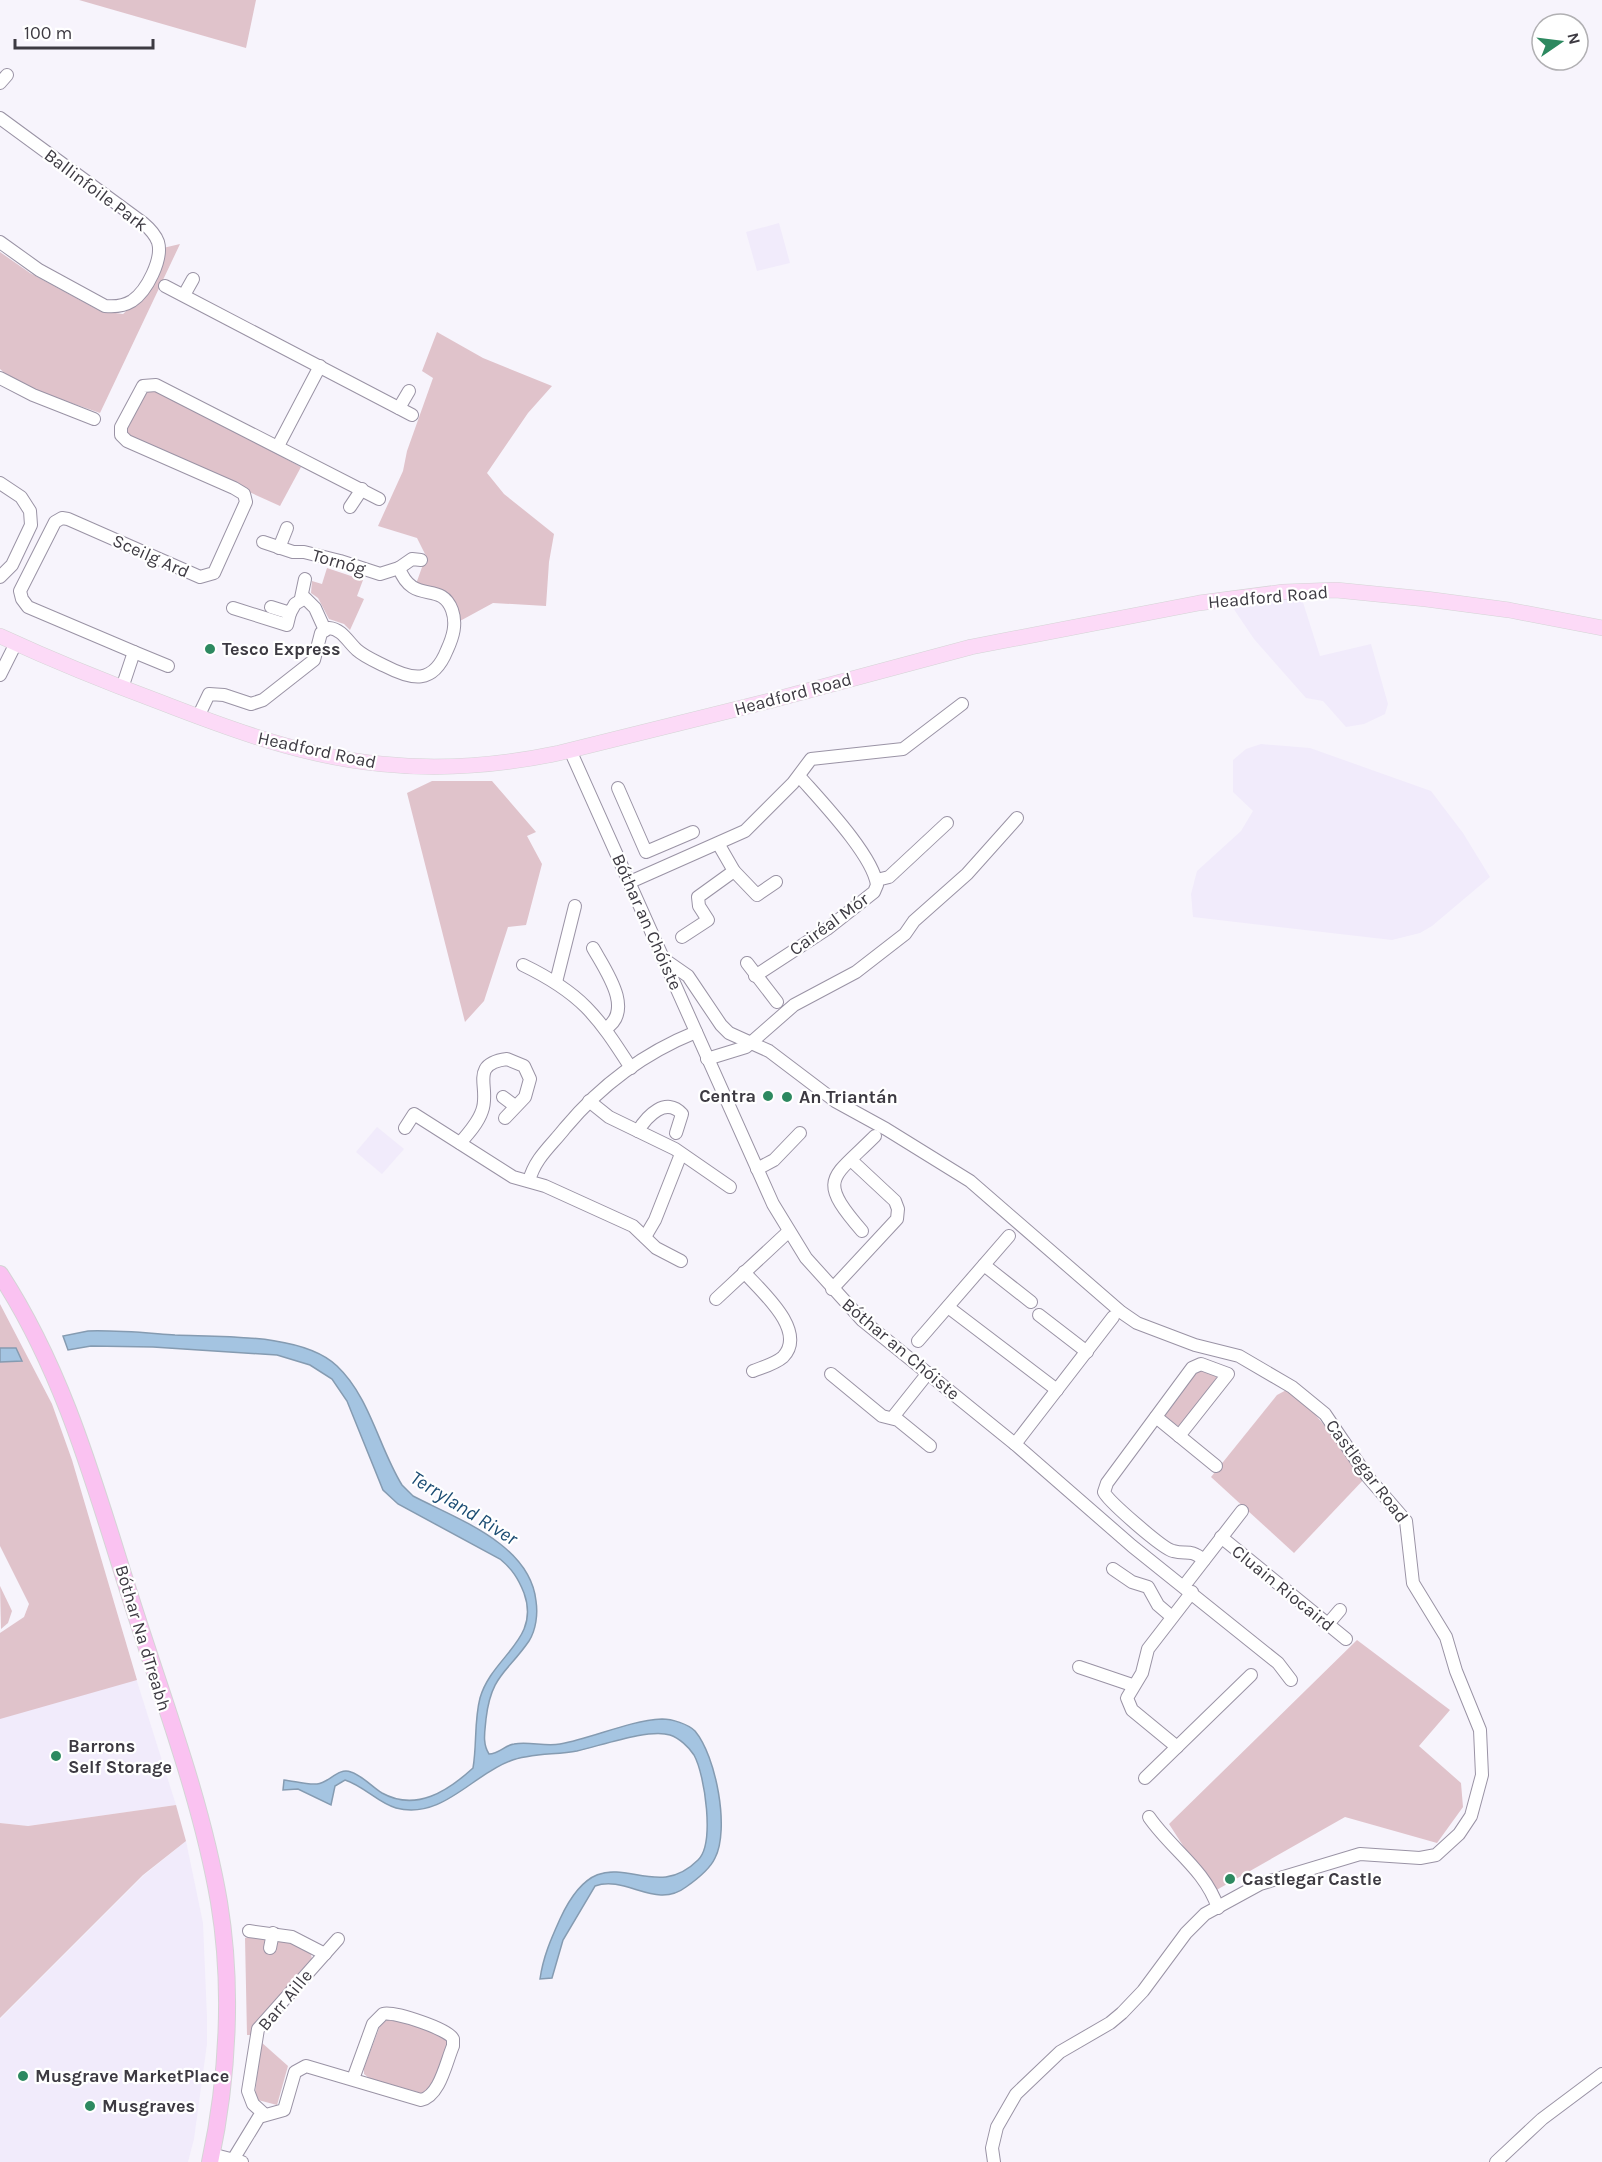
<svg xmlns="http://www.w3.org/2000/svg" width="1602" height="2162" font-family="Karla,sans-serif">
<rect width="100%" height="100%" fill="#f7f4fc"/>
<!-- built -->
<g fill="#f1ebfb">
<path d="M 779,223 L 790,263 L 757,271 L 746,232 Z"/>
<path d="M 1301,596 L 1320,656 L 1371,644 L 1388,704 L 1385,714 L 1364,724 L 1346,727 L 1323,701 L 1306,698 L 1254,639 L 1229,602 Z"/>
<path d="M 1261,744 L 1310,748 L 1431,791 L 1463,833 L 1490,877 L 1432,926 L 1420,933 L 1392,940 L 1193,917 L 1191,894 L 1197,871 L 1241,831 L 1253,811 L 1233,792 L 1233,760 L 1246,749 Z"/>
<path d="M 377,1127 L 404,1149 L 382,1174 L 356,1152 Z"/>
<path d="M 107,1586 L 176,1805 L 28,1826 L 0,1823 L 0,1633 Z"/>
<path d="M 186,1841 L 203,1923 L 207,2017 L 207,2044 L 194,2139 L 188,2162 L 0,2162 L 0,2019 L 143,1876 Z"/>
</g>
<!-- green -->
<g fill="#e0c3cb">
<path d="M 79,0 L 256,0 L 246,48 Z"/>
<path d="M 180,244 L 100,413 L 17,384 L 0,369 L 0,252 L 30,273 L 100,311 L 123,314 L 146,293 L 163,248 Z"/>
<path d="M 437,332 L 483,358 L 552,386 L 528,413 L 487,473 L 504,494 L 554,534 L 549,562 L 546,606 L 493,603 L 460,621 C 455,594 442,589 416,584 L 426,556 L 417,538 L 378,526 L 403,471 L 407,451 L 433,378 L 422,371 Z"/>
<path d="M 148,390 L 159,391 L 301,467 L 280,506 L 130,438 L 126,427 Z"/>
<path d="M 327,568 L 363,580 L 357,596 L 364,599 L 350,630 L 344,624 L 329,619 L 318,598 L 311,593 L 312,581 L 322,584 Z"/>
<path d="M 432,781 L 492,781 L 536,832 L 527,836 L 542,864 L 526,925 L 508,927 L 484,1001 L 465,1022 L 407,793 Z"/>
<path d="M 0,1304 L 52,1404 L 72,1460 L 137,1680 L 0,1719 L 0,1633 L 24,1617 L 29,1604 L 0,1546 Z"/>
<path d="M 1199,1368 L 1211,1370 L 1217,1378 L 1180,1427 L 1164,1417 Z"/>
<path d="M 1292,1387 L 1367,1476 L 1294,1553 L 1211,1477 L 1277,1395 Z"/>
<path d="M 0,1586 L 12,1611 L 8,1623 L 1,1629 Z"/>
<path d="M 1357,1640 L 1450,1710 L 1419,1746 L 1461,1783 L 1463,1807 L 1437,1843 L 1345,1817 L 1213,1892 L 1169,1824 Z"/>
<path d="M 176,1805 L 186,1841 L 143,1875 L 0,2018 L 0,1823 L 28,1826 Z"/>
<path d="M 257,1935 L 276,1942 L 280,1939 L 310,1949 L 312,1959 L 252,2035 L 247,2035 L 245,1938 Z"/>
<path d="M 390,2019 L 444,2035 L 449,2045 L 430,2089 L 424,2094 L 369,2078 L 364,2074 L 364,2068 L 381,2023 Z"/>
<path d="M 261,2042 L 288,2066 L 277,2105 L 258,2100 L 255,2094 Z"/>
</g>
<!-- water -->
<g fill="#a4c4e1" stroke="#859bb1" stroke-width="1.5">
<path d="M 88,1331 C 117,1330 146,1333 175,1335 C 220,1337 303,1333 337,1366 C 370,1397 379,1448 402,1485 L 413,1496 C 457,1519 530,1544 536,1601 C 538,1614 536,1630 529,1641 C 507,1673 491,1675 486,1719 C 485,1731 482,1743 489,1754 C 499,1754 505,1745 514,1744 C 529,1741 545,1747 560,1744 C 594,1738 627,1721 662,1719 C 672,1719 688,1724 695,1731 C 716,1756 730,1829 715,1858 C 710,1869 696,1880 686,1887 C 656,1910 626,1875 595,1886 L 563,1940 L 552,1978 L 540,1979 C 543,1957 551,1939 560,1919 C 604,1824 647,1911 698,1860 C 715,1844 705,1775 694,1755 C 689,1747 679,1738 670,1735 C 649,1728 600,1746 577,1751 C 556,1755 530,1753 510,1761 C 472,1775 442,1820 396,1808 C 378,1803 364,1786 345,1780 L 335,1786 L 331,1805 L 298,1789 L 283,1790 L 284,1780 C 294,1781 307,1785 317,1784 C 329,1783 338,1767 351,1772 C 363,1776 372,1787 382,1793 C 416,1812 448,1791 473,1768 C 477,1745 474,1721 480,1698 C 492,1656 541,1640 524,1593 C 518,1578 512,1569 500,1559 L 398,1504 L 383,1490 L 347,1401 L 332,1379 L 310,1365 L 277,1355 L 153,1347 L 91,1346 L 68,1350 L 63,1336 Z"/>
<path d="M 0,1348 L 16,1348 L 22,1361 L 0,1362 Z"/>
</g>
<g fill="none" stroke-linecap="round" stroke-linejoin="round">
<defs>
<g id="minor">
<path d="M 0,83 L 7,75"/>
<path d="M 0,118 L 143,223 C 149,228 155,234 158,242 C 163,259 147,291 132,301 C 124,306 115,307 105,306 L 39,270 L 0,242"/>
<path d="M 165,286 L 412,415"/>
<path d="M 184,295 L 193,279"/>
<path d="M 0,378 L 33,395 L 94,419"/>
<path d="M 399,408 L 409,391"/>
<path d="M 278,446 L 320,366"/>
<path d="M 0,483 L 21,497 L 30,511 L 31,525 L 12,565 L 0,577"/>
<path d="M 350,507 L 362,489"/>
<path d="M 263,542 L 293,552 L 304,552 L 340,561 L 380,574 L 399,568"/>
<path d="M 279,548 L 287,528"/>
<path d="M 301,598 L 305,579"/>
<path d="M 271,607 L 290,613 L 295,604 L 305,598 L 315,608 L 325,630"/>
<path d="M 233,608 L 287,625 L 290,613"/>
<path d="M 134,652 L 168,666"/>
<path d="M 0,675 L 16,643"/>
<path d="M 122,688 L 134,652 L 28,607 L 22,599 L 20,591 L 55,522 L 62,518 L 68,519 L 200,577 L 214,573 L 246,502 L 244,494 L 234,488 L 127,441 L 121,435 L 121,427 L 143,386 L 156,385 L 379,499"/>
<path d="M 198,717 L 209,694 L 224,695 L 251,704 L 263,700 L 314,660 L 321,633 L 329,628 C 342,629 348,642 357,650 C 365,657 375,661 385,666 C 412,680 433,685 447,650 C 453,637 457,624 452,610 C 441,580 413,606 399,568 L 412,559 L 421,560"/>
<path d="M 570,750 L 773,1204 L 806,1258 L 862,1320 L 1015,1444 L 1132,1546 L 1278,1663 L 1291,1680"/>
<path d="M 618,788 L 646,852 L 693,832"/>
<path d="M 719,845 L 734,871 L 757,895 L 776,882"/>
<path d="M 877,880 L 889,877 L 947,823"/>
<path d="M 630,882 L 745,831 L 793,783 L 811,759 L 903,749 L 962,704"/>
<path d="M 682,937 L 708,920 L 699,906 L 698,897 L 734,871"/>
<path d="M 593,948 C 606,971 635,1011 605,1029"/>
<path d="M 665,960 L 688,976 L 721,1025 L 729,1033 L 769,1051 L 835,1101 L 886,1129 L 970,1181 L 1121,1312 L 1137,1323 L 1195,1345 L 1239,1356 L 1292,1387 L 1325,1414 L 1367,1476 L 1406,1521 L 1413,1583 L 1446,1637 L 1456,1671 L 1480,1730 L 1482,1775 L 1471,1816 L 1459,1834 L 1436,1855 L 1420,1858 L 1360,1854 L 1260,1884 L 1205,1914 L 1186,1933 L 1143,1991 L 1122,2013 L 1110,2023 L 1060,2052 L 1016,2094 L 997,2127 L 992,2148 L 994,2162"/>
<path d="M 747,963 L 777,1002"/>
<path d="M 523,965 C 581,993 597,1015 631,1068"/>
<path d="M 755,976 L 827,929 L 874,892 L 877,885 C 873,855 820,800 799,776"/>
<path d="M 556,982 L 575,906"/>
<path d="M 707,1059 L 746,1047 L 794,1005 L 856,972 L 905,934 L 914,921 L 967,874 L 1017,818"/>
<path d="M 503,1097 L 515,1106"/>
<path d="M 589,1101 L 609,1117 L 675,1149 L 730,1187"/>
<path d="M 405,1128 L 414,1114 L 513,1177 L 545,1186 L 633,1226 L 656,1248 L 681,1261"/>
<path d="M 638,1131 C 647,1116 666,1096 682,1114 L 676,1133"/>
<path d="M 460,1143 C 468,1134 478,1123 482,1111 C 491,1088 468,1064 507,1059 L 524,1066 L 530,1079 L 525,1097 L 505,1118"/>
<path d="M 757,1169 L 774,1160 L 800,1133"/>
<path d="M 529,1181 C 535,1158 551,1146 565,1128 C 600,1086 644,1053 696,1032"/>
<path d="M 862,1231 C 816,1178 832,1179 875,1136"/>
<path d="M 645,1237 L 655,1220 L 681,1154"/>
<path d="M 984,1265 L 1031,1302"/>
<path d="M 744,1272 C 761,1291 808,1331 783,1357 C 775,1364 763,1367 753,1371"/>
<path d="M 832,1289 L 897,1219 L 898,1209 L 895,1201 L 851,1160"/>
<path d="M 716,1299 L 788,1232"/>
<path d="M 948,1307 L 1057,1390"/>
<path d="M 1039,1315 L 1087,1352"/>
<path d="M 918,1341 L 1009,1236"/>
<path d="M 831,1374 L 882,1416 L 898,1420 L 930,1446"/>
<path d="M 893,1417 L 928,1373"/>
<path d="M 1156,1417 L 1216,1466"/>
<path d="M 1179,1436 L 1228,1374 L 1201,1364 L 1192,1368 L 1107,1483 L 1104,1492 C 1108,1501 1163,1549 1173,1551 C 1187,1555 1189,1548 1204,1560"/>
<path d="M 1015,1444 L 1113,1317"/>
<path d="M 1221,1537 L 1346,1639"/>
<path d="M 1113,1569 L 1132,1582 L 1148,1587 L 1158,1605 L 1172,1617"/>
<path d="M 1184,1586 L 1242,1511"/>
<path d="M 1328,1624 L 1340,1610"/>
<path d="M 1079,1667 L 1132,1685"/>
<path d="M 1177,1747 L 1132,1710 L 1127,1698 L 1142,1673 L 1148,1649 L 1192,1592"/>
<path d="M 1145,1778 L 1251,1675"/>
<path d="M 1149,1817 C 1171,1849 1205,1869 1218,1908"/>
<path d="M 249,1931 L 292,1937 L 325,1954"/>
<path d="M 270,1948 L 273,1933"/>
<path d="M 264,2114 L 253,2104 L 248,2091 L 258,2029 L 338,1939"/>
<path d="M 211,2154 L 242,2162"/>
<path d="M 234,2158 L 259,2117 L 284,2110 L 295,2072 L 306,2066 L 421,2100 C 440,2096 446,2062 453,2046 L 453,2039 C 449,2029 394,2011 383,2014 L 373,2024 L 353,2079"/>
<path d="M 1496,2162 L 1542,2119 L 1602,2074"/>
</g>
<path id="major" d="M 0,636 C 52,660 106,682 160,702 C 232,730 305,757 382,764 C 440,770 502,765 559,753 L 773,700 L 971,647 L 1199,603 L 1283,592 L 1336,590 L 1426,599 L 1509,610 L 1602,628"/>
<path id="highway" d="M 0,1274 C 64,1372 94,1483 129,1593 C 161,1695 201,1797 219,1902 C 233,1986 228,2079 210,2162"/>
</defs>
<!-- minor casing -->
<use href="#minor" stroke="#9a93a5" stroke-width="14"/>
<!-- major casing -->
<use href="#major" stroke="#d4d4d5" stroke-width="16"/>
<!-- highway casing -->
<use href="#highway" stroke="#d4d4d5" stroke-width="18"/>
<!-- minor -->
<use href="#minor" stroke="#fff" stroke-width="12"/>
<!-- major -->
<use href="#major" stroke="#fcdaf7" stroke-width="15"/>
<!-- highway -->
<use href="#highway" stroke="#fac2f1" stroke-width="16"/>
</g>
<!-- markers -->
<g fill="#2d8960" stroke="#fff" stroke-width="2">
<circle cx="210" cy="649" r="6"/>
<circle cx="768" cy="1096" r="6"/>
<circle cx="787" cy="1097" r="6"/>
<circle cx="56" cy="1756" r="6"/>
<circle cx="1230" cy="1879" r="6"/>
<circle cx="23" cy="2076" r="6"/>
<circle cx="90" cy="2106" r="6"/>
</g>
<g text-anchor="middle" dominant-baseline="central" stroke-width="4.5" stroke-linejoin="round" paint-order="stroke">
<!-- street labels -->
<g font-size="18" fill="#3d3a42" stroke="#fff">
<text transform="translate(96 190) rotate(37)">Ballinfoile Park</text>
<text transform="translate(151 556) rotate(24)">Sceilg Ard</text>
<text transform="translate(339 562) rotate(16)">Tornóg</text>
<text transform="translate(1268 597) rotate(-5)">Headford Road</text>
<text transform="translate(793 694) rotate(-15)">Headford Road</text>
<text transform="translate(317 750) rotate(12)">Headford Road</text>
<text transform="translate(647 922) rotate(66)">Bóthar an Chóiste</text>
<text transform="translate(829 924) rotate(-36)">Cairéal Mór</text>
<text transform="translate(901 1349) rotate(40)">Bóthar an Chóiste</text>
<text transform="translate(1367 1471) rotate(53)">Castlegar Road</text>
<text transform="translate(1283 1588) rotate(39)">Cluain Riocaird</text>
<text transform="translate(143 1638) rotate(73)">Bóthar Na dTreabh</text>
<text transform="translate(285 2000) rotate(-50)">Barr Aille</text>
</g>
<!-- poi labels -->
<g font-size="18" font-weight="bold" fill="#3d3a42" stroke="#fff" text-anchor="start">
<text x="222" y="649">Tesco Express</text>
<text x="756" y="1096" text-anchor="end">Centra</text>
<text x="799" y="1097">An Triantán</text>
<text x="68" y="1746">Barrons<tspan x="68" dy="21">Self Storage</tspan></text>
<text x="1242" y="1879">Castlegar Castle</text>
<text x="35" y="2076">Musgrave MarketPlace</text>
<text x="102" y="2106">Musgraves</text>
</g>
<!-- water labels -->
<g font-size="20" font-style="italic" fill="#1b4c73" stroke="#fff">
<text transform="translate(464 1508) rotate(32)">Terryland River</text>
</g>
</g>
<!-- north arrow -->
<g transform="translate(1560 42) rotate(76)"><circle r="28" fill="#ffffff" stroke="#b1b0b3" stroke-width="1.5"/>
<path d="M0-4.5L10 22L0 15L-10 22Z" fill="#2d8960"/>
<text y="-9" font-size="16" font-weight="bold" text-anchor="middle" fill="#3d3a42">N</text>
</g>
<!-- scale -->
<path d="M15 39v9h138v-9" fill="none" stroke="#3d3a42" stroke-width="3"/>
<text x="24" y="39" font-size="18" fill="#3d3a42" stroke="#ffffff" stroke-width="4.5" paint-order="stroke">100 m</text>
</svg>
